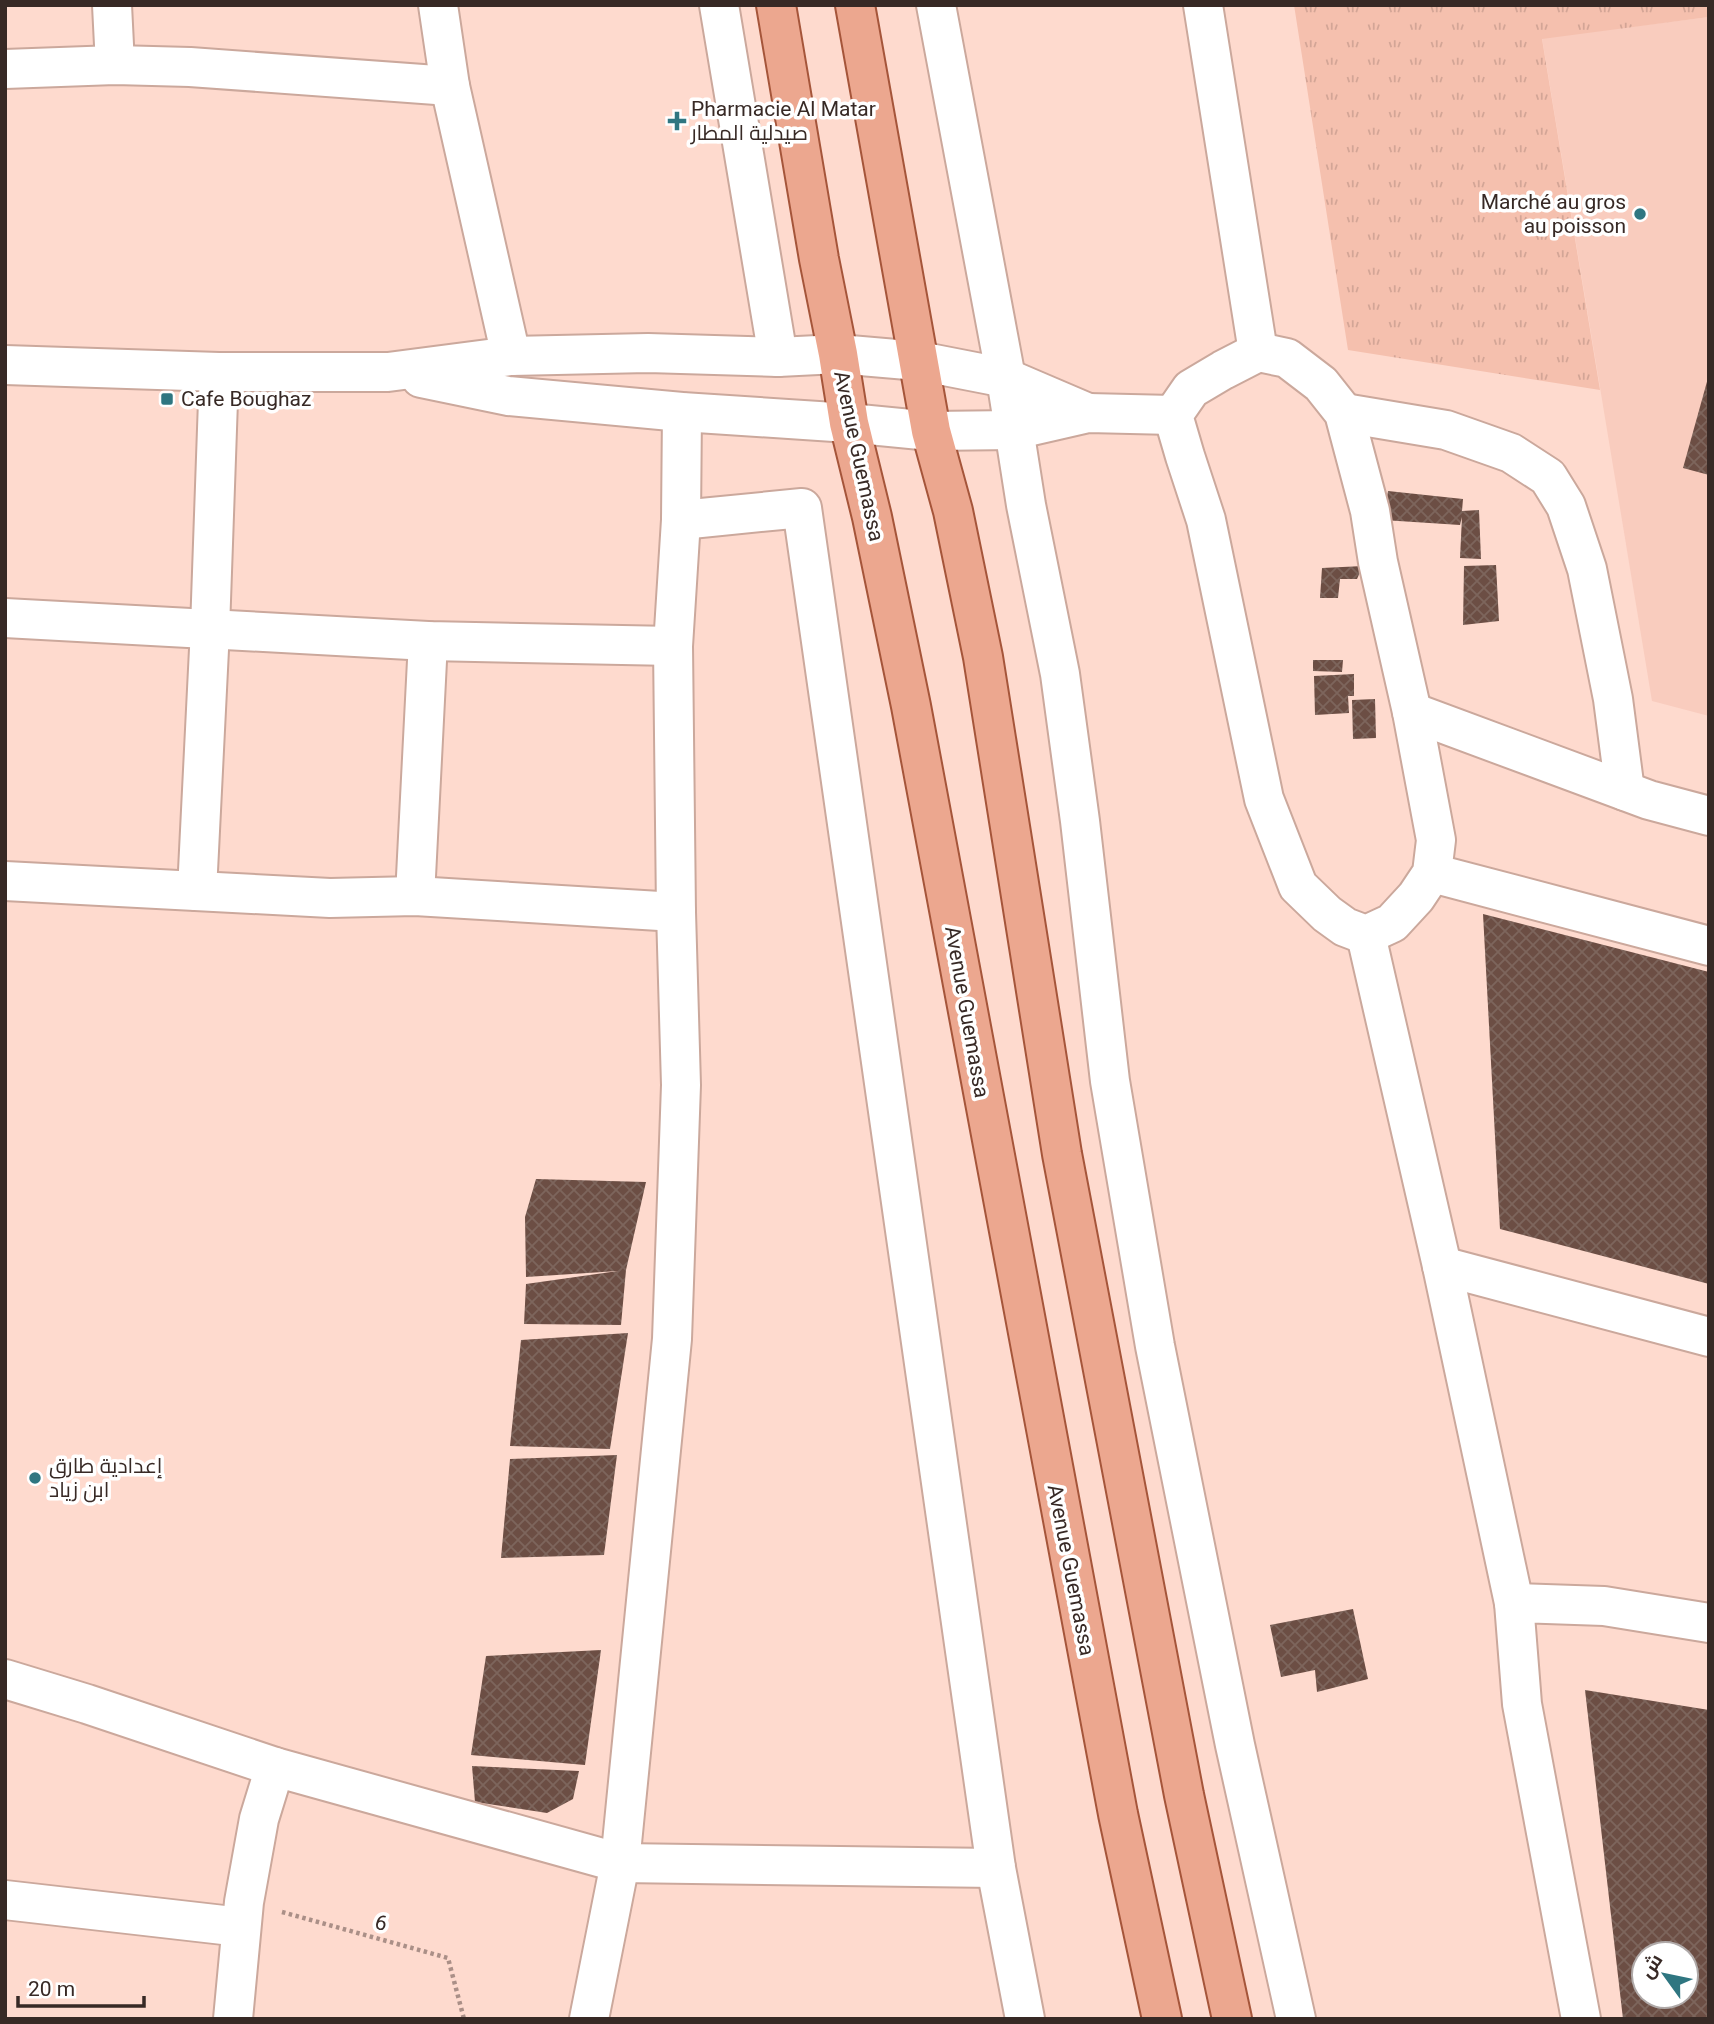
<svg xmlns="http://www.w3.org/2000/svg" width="1714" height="2024" font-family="Roboto,Cairo,sans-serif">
<defs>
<pattern id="park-tufts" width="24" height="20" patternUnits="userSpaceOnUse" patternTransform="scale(1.75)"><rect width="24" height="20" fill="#f5c0ae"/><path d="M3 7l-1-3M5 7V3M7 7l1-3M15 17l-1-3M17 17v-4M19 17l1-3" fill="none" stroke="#d3a596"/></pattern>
<pattern id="building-cross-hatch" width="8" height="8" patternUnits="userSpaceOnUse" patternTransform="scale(1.75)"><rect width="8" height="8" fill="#6c4e44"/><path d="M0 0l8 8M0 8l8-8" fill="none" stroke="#7d655c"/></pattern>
</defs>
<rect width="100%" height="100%" fill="#fedace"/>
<!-- built -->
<path fill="#f9ccbe" d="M 1709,17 L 1709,716 L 1652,701 L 1542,38 Z"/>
<!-- park -->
<path fill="url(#park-tufts)" d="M 1294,5 L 1709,5 L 1709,17 L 1542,39 L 1600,390 L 1348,350 Z"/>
<!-- building -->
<g fill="url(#building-cross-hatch)" fill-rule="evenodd">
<path d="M 1708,378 L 1709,378 L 1709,475 L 1683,468 Z"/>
<path d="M 1388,491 L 1463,499 L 1462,511 L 1479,510 L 1481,559 L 1460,558 L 1462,517 L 1460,525 L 1383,520 Z"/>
<path d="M 1496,565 L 1499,621 L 1463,625 L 1464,566 Z"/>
<path d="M 1363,566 L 1357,579 L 1340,579 L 1338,598 L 1320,598 L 1322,568 Z"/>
<path d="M 1313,660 L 1343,660 L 1342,672 L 1313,671 Z"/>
<path d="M 1354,674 L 1354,696 L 1348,696 L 1349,713 L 1315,715 L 1314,676 Z"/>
<path d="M 1375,699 L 1376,738 L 1353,739 L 1352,700 Z"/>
<path d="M 1483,914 L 1709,972 L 1709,1284 L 1500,1229 Z"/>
<path d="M 536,1179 L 646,1182 L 626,1270 L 621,1325 L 524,1324 L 526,1284 L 618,1271 L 526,1277 L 525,1217 Z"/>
<path d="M 628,1333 L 610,1449 L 510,1446 L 521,1340 Z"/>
<path d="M 617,1455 L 604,1555 L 501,1558 L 510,1459 Z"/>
<path d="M 1353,1609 L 1368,1679 L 1317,1692 L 1315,1670 L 1281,1677 L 1270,1625 Z"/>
<path d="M 601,1650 L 585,1765 L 471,1755 L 486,1656 Z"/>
<path d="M 1585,1690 L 1709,1710 L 1709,2019 L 1623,2019 ZM 1644,1954 L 1686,1954 L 1686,1996 L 1644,1996 Z"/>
<path d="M 472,1766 L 579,1771 L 573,1799 L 547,1813 L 475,1802 Z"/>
</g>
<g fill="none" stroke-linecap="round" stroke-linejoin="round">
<defs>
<g id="minor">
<path d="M 112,5 L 115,65"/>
<path d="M 438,5 L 450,86 L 511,356"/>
<path d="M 719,5 L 778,357"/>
<path d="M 936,5 L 1006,378 L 1026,505 L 1060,674 L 1080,821 L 1110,1081 L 1155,1346 L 1235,1745 L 1296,2019"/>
<path d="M 1203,5 L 1258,352"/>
<path d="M 5,69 L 115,65 L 190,67 L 450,86"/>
<path d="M 1258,352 L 1287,358 L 1321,384 L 1344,413 L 1370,511 L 1378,562 L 1412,712 L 1436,840 L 1432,873 L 1416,897 L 1392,923 L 1366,935 L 1345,927 L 1327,914 L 1298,886 L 1264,799 L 1206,520 L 1185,456 L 1173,415 L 1191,389 L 1223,370 Z"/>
<path d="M 5,365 L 219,372 L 388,372 L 511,356 L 648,353 L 778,357 L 838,354 L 919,361 L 1006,378 L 1088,413"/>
<path d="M 421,378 L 508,396 L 682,412 L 849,423 L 931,431 L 1014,430 L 1088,413 L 1173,415"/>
<path d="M 1344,413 L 1446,430 L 1511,453 L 1548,477 L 1566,506 L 1587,569 L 1613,699 L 1625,791"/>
<path d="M 681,520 L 802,508 L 996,1868 L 1025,2019"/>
<path d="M 5,618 L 428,641 L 673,646"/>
<path d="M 1412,712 L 1649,800 L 1709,816"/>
<path d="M 1432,873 L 1709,946"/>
<path d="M 5,881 L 330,898 L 415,896 L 676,912"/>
<path d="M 197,891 L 210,629 L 219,372"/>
<path d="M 415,896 L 428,641"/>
<path d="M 1366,935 L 1442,1266 L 1514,1603"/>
<path d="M 1442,1266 L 1709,1337"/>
<path d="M 5,1679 L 87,1704 L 275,1767 L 620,1863 L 996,1868"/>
<path d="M 5,1900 L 241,1927"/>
<path d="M 233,2019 L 244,1902 L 259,1819 L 275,1767"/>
<path d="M 589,2019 L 620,1863 L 672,1339 L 681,1085 L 676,912 L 673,646 L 681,520 L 682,412"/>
<path d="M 1581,2019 L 1522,1704 L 1514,1603 L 1604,1606 L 1709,1623"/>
</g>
<g id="major">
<path d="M 776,5 L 819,259 L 838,354 L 849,423 L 872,517 L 911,706 L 1118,1814 L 1162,2019"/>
<path d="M 855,5 L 931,431 L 953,511 L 983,657 L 1062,1154 L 1184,1795 L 1232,2019"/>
</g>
</defs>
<!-- minor casing -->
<use href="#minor" stroke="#cba89c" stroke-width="42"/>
<!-- major casing -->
<use href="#major" stroke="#a5553a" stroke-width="42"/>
<!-- path -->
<path stroke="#aa8f87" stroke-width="4.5" stroke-dasharray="3.5 3.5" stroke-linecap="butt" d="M 282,1912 L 448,1958 L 464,2019"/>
<!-- minor -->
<use href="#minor" stroke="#fff" stroke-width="38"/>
<!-- major -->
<use href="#major" stroke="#eca78f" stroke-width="38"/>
</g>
<!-- markers -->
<g fill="#2f7681" stroke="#fff" stroke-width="2.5">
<path d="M673.5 110.5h7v7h7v7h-7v7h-7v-7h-7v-7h7z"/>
<circle cx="1640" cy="214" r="7"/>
<rect x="160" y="392" width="14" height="14" rx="3.5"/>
<circle cx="35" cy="1478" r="7"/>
</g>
<g text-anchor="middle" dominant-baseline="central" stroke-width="7" stroke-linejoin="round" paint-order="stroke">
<!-- poi labels -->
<g font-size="21" fill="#372925" stroke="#fff" text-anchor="start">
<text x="691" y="109">Pharmacie Al Matar<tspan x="691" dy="24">صيدلية المطار</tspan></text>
<text x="1626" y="202" text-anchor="end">Marché au gros<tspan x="1626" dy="24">au poisson</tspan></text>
<text x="181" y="399">Cafe Boughaz</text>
<text x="49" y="1466">إعدادية طارق<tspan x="49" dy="24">ابن زياد</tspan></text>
</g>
<!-- street labels -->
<g font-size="21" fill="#372925" stroke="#fff">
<text transform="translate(859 456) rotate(78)">Avenue Guemassa</text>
<text transform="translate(967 1012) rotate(80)">Avenue Guemassa</text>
<text transform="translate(1071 1570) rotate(79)">Avenue Guemassa</text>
<text transform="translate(381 1923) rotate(16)">6</text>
</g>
</g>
<!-- border -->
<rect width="1714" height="2024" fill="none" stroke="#372925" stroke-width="14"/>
<!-- north arrow -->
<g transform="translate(1665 1975) rotate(303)"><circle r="33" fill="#ffffff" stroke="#afa9a8" stroke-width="2"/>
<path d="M0-5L12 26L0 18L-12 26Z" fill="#2f7681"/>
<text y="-10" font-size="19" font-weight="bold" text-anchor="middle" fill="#372925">ش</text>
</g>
<!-- scale -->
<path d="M18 1996v10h126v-10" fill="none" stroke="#372925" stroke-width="3.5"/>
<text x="28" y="1996" font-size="21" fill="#372925" stroke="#ffffff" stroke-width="5" paint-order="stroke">20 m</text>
</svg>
